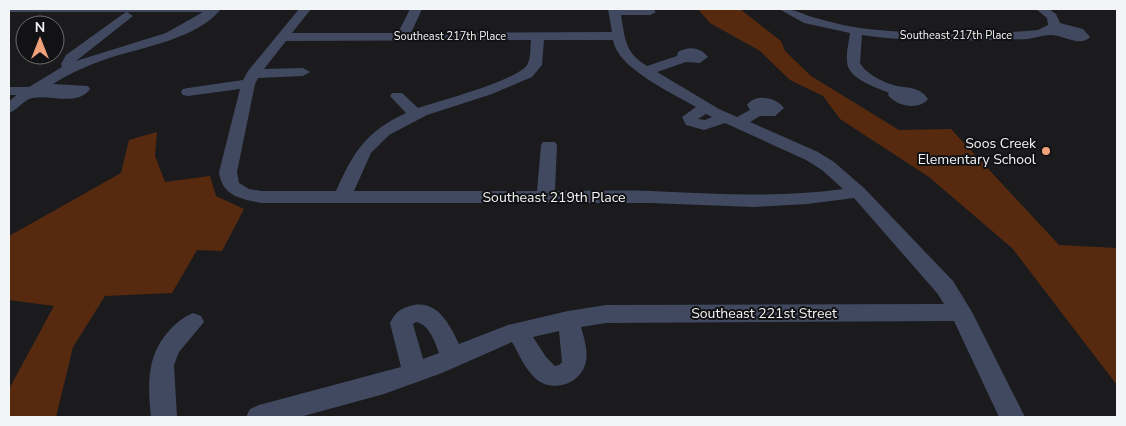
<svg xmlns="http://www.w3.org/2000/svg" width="1126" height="426" font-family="'Nunito Sans',sans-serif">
<rect width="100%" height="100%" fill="#1b1b1d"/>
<!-- green -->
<g fill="#572a10">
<path d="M 698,9 L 740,9 L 781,41 L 785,51 L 811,76 L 899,130 L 951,129 L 1059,245 L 1117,248 L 1117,385 L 1012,248 L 929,177 L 840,119 L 823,96 L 790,80 L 760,51 L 710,23 Z"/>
<path d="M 157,132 L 155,156 L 165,182 L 210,176 L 216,196 L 244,209 L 222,251 L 197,250 L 172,293 L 105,296 L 73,347 L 56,417 L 9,417 L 9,389 L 54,306 L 9,300 L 9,236 L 121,173 L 129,140 Z"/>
</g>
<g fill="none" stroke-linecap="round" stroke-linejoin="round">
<!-- minor -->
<g fill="#414960" fill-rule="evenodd">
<path d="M 9,9 L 221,9 C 197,39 143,47 109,58 C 89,65 70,73 53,84 L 88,86 L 90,89 C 77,107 50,94 33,98 C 24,99 18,110 9,113 L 9,101 L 17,95 L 9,95 L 9,87 L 29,87 L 62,67 L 61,64 L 66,55 L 123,14 L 127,12 L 133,16 L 76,61 L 166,33 L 203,12 L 9,12 Z"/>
<path d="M 299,9 L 311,9 L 292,33 L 398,33 L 410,9 L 422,9 L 411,33 L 612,32 L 608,9 L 654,10 L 656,12 L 650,15 L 621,15 C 625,39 625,53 647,66 L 677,56 L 678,52 C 689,46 700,47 708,57 L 700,63 L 686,62 L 657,72 L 719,109 L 737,117 L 750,110 L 747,105 C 755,93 776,97 784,108 L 775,116 L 760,116 L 750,122 L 818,152 L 834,162 L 864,188 L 953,281 L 972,312 L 1025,417 L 999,417 L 954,321 L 606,323 L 581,327 C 584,338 588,350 586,361 C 582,384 552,394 535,378 C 525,369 519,354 512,342 L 442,373 L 384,394 L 300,417 L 246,417 L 250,409 L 259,405 L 401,367 L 390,323 C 395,313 399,309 410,306 C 437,298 450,325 459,344 L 508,325 L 568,311 L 606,305 L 944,304 L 937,293 L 854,198 L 807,204 L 754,207 L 650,203 L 261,203 C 241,199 222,196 219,172 L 240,89 L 188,96 L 183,95 L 181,92 L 183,89 L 188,88 L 243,80 L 248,71 ZM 531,40 C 530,47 531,57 528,63 C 523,79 437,102 418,108 L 402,93 L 392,93 L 390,96 L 406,113 C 366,131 353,153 336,191 L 261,191 L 249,189 L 239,183 L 237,172 L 255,84 L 258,78 L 303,76 L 310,72 L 303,68 L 264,69 L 286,41 ZM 544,40 L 613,40 C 617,68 672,93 696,107 L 682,117 L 686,125 L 704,130 L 725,123 L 806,160 L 822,170 L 843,189 C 779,198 716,194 651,191 C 620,190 587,191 555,191 L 557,145 L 555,142 L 543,142 L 541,145 L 537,191 L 354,191 L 371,153 L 389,135 L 427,115 L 492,94 L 532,77 L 542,65 ZM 706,114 L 712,117 L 705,120 L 698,119 ZM 416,322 C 429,324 435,342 439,353 L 423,359 L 413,324 ZM 559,331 L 562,362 L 559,365 L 555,366 L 546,357 L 533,337 Z"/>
<path d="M 779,9 C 795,8 801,14 816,18 C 833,23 851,27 868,29 C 923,35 982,35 1038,30 L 1048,25 L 1047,18 L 1036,9 L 1049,9 L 1056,14 L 1060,23 L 1083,29 L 1090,37 C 1080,48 1062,34 1050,35 C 1043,35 1035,38 1028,39 C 973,41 915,43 862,35 L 860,63 C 866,74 884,83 897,86 C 909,88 920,87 928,99 C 919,111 896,106 888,95 L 889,93 C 876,87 847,79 847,61 C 846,52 849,42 850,33 L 804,23 Z"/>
<path d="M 193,313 L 201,316 L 204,322 L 179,352 L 174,365 L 177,417 L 151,417 C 148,386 146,357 168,332 C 175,324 183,317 193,313 Z"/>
</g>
</g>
<!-- markers -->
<circle fill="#f0a27a" stroke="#121214" stroke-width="2" cx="1046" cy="151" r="5"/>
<g text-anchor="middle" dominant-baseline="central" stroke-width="4" stroke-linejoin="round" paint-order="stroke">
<!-- far-street labels -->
<g font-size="11" fill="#f3f4f5" stroke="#121214">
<text x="956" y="35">Southeast 217th Place</text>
<text x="450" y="36">Southeast 217th Place</text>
</g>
<!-- poi labels -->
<g font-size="14" fill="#f3f4f5" stroke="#121214" text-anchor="end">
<text x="1036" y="143">Soos Creek<tspan x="1036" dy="16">Elementary School</tspan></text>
</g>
<!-- street labels -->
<g font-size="14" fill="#f3f4f5" stroke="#121214">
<text x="554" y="197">Southeast 219th Place</text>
<text x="764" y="313">Southeast 221st Street</text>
</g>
</g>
<!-- border -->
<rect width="1126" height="426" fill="none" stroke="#f3f4f5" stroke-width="20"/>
<!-- north arrow -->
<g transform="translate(40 40)"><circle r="24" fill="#121214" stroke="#6c6c6e"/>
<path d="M0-4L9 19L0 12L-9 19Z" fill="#f0a27a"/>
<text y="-8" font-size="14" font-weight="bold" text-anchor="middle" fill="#f3f4f5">N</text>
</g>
</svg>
